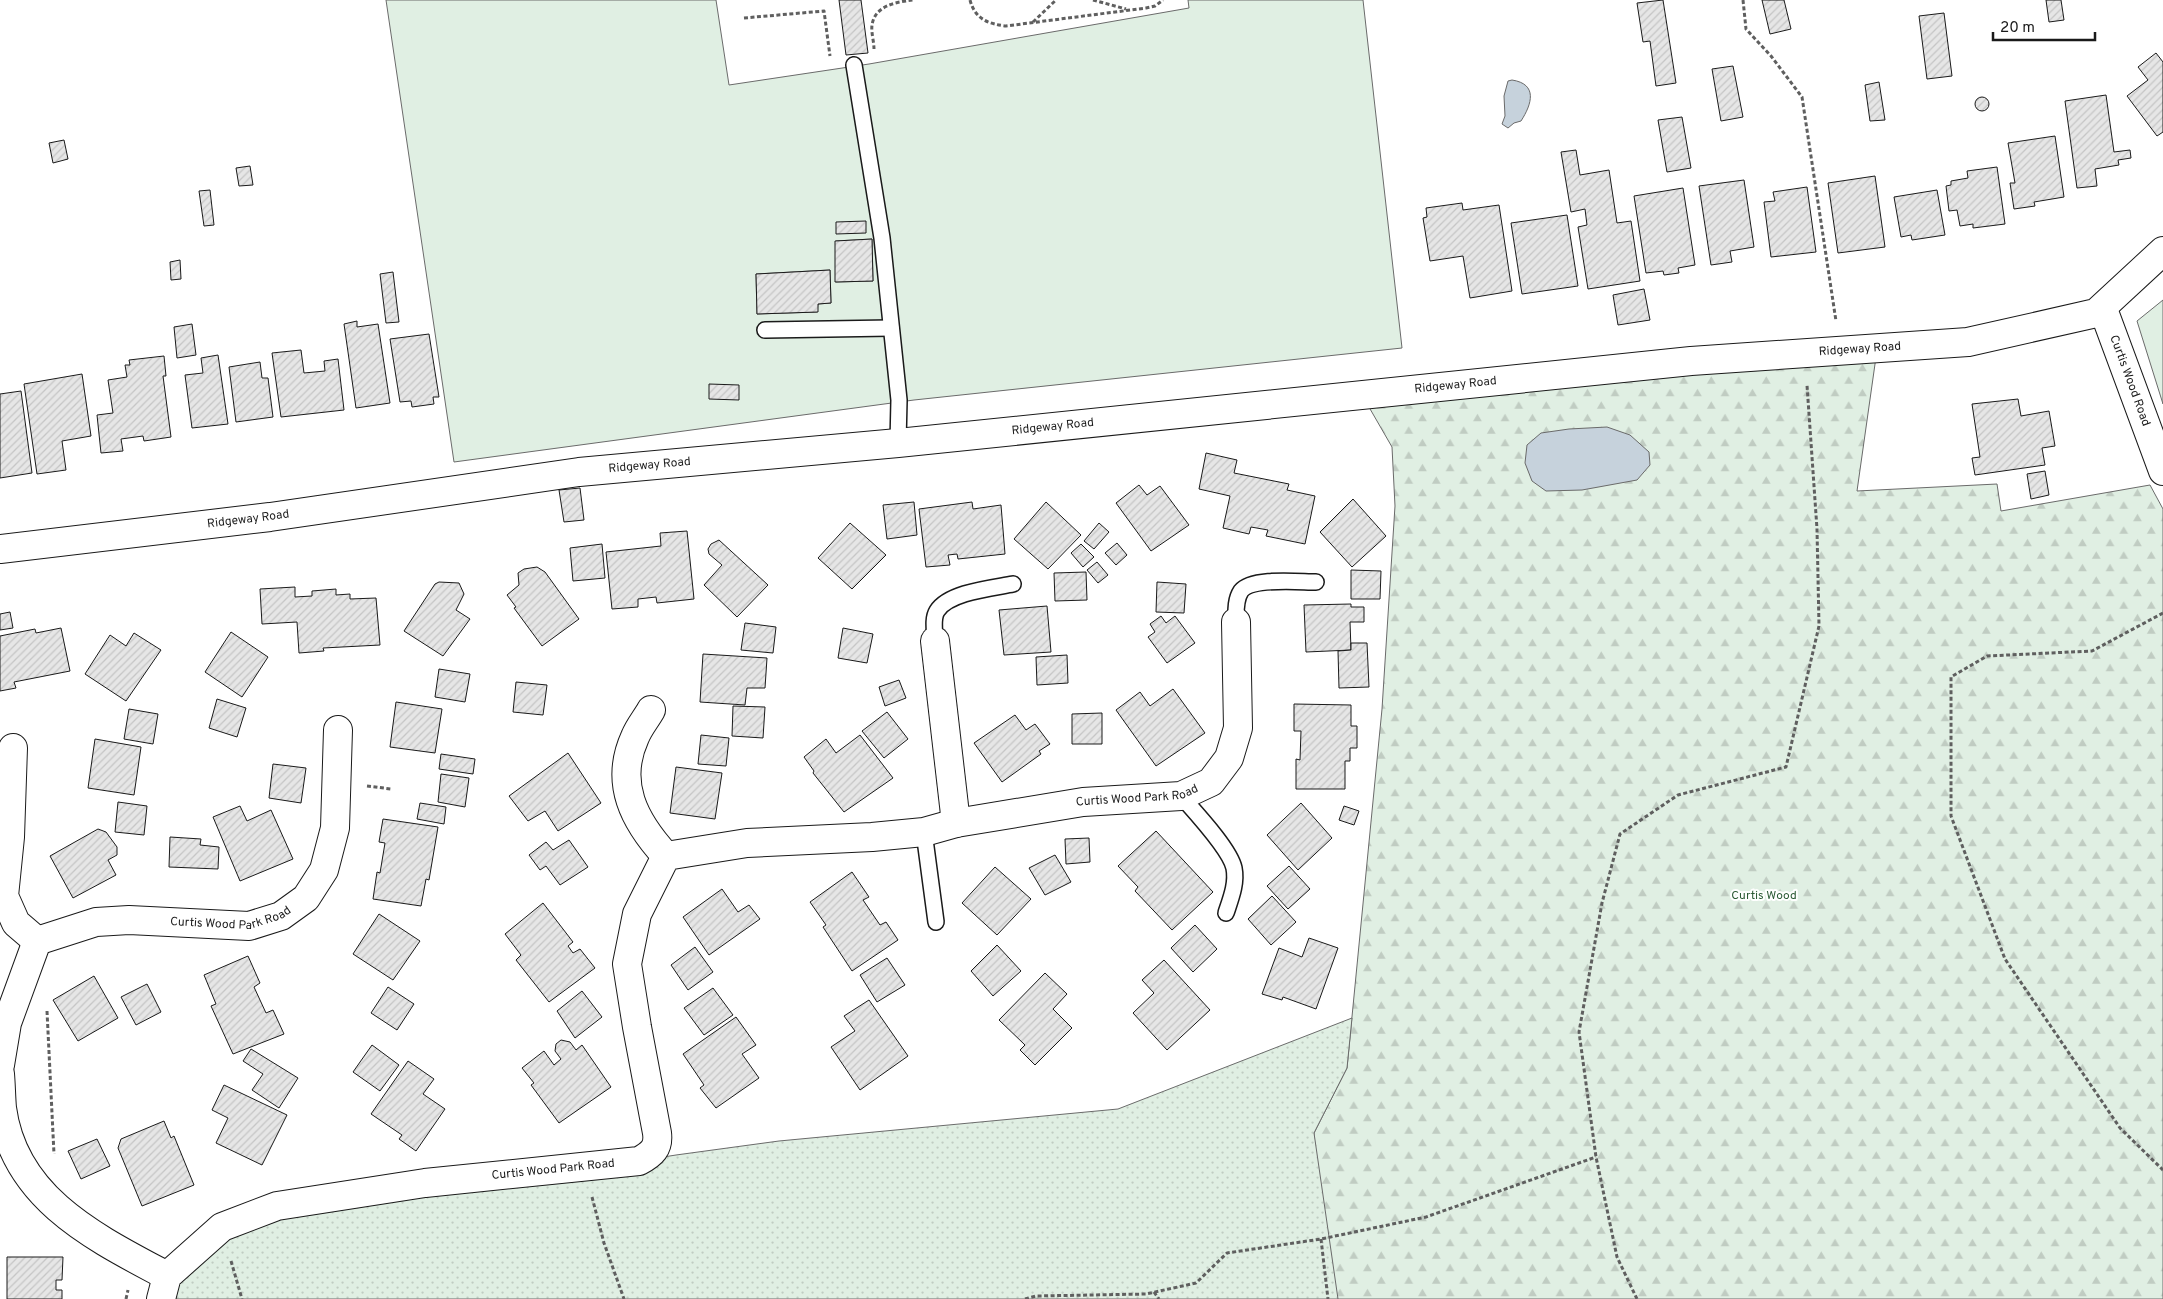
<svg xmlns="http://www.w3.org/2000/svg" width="2163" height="1299" font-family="Overpass,sans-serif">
<defs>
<pattern id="forest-firs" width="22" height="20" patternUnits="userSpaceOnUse" patternTransform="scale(1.25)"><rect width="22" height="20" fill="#e0efe3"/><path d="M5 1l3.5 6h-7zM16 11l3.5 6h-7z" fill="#c0ccc2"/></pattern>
<pattern id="park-dots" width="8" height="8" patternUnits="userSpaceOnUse" patternTransform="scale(1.25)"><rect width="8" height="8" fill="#e0efe3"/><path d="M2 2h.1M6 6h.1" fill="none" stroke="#c0ccc2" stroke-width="1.8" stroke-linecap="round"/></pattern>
<pattern id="building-hatch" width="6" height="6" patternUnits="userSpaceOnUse" patternTransform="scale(1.25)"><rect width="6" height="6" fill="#e6e6e6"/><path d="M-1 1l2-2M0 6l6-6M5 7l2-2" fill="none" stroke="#c5c5c5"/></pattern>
</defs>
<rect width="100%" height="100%" fill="#fff"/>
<!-- green -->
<g fill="#e0efe3" stroke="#6a6a6a" fill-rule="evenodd">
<path d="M 386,0 L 716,0 L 729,85 L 869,64 L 1189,8 L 1188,0 L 1363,0 L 1402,348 L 914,400 L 454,462 ZM 872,239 L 873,281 L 836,282 L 836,241 ZM 830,270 L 831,303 L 818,304 L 817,312 L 757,314 L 756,274 Z"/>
<path d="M 2163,300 L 2163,404 L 2137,321 Z"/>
</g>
<!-- forest -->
<path fill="url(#forest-firs)" stroke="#6a6a6a" d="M 1876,357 L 1857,491 L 1997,484 L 2001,511 L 2150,485 L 2163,509 L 2163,1299 L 1326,1299 L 1314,1133 L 1347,1068 L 1382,709 L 1395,506 L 1392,447 L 1362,395 Z"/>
<!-- park -->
<path fill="url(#park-dots)" stroke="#6a6a6a" d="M 1352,1018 L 1347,1068 L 1314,1133 L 1338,1299 L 161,1299 L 222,1227 L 676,1155 L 779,1141 L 1118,1109 Z"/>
<!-- water -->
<g fill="#c6d2dc" stroke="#6a6a6a">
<path d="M 1512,80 C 1538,84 1532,104 1521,121 L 1514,123 L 1508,128 L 1502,124 L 1505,116 L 1504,96 L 1508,81 Z"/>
<path d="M 1607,427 L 1630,435 L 1649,452 L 1650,465 L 1637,480 L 1582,490 L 1546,491 L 1532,481 L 1525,463 L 1527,445 L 1541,433 L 1569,429 Z"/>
</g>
<!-- building -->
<g fill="url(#building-hatch)" stroke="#1a1a1a">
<path d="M 839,0 L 861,0 L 868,53 L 846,55 Z"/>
<path d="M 1663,0 L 1676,83 L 1656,86 L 1650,41 L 1643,42 L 1637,3 Z"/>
<path d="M 1762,0 L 1784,0 L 1791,29 L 1770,34 Z"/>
<path d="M 2046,0 L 2061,0 L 2064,20 L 2049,22 Z"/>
<path d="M 1944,13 L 1952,76 L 1927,79 L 1919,16 Z"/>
<path d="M 2156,53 L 2163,62 L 2163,132 L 2157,136 L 2127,96 L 2148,80 L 2138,67 Z"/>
<path d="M 1733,66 L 1743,117 L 1721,121 L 1712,69 Z"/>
<path d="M 1879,82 L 1885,120 L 1870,121 L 1865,85 Z"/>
<path d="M 2106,95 L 2114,152 L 2130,150 L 2131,158 L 2118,160 L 2119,165 L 2095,169 L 2097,186 L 2077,188 L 2065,101 Z"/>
<circle cx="1982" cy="104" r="7"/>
<path d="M 1682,117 L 1691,168 L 1667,172 L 1658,120 Z"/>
<path d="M 2055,136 L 2064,197 L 2034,202 L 2035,206 L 2014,209 L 2010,183 L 2015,183 L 2008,143 Z"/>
<path d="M 64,140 L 68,159 L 53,163 L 49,143 Z"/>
<path d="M 1576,150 L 1580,175 L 1609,170 L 1617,223 L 1631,221 L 1640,281 L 1588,289 L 1578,227 L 1587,225 L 1585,209 L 1571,212 L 1561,152 Z"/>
<path d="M 250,166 L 253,185 L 239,186 L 236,168 Z"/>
<path d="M 1997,167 L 2005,224 L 1973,228 L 1973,224 L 1960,226 L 1957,210 L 1949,211 L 1946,186 L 1951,185 L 1951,181 L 1968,178 L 1967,171 Z"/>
<path d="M 1875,176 L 1885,247 L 1838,253 L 1828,183 Z"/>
<path d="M 1744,180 L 1754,247 L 1730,251 L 1732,262 L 1711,265 L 1699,186 Z"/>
<path d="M 1807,187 L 1816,252 L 1771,257 L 1764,202 L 1775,201 L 1773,192 Z"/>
<path d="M 1683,188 L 1695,265 L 1678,268 L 1679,273 L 1664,275 L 1663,271 L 1646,273 L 1634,196 Z"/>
<path d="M 210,190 L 214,225 L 204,226 L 199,191 Z"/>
<path d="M 1937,190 L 1945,235 L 1912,240 L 1911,235 L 1901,237 L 1894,197 Z"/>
<path d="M 1462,203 L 1463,210 L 1499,205 L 1512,291 L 1470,298 L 1463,256 L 1430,261 L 1423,218 L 1427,217 L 1426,208 Z"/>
<path d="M 1567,215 L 1578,286 L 1522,294 L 1511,223 Z"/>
<path d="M 866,221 L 866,233 L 836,234 L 836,222 Z"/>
<path d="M 872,239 L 873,281 L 835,282 L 835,241 Z"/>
<path d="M 180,260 L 181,279 L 171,280 L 170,262 Z"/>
<path d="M 830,270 L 831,303 L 818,304 L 818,312 L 757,314 L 756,274 Z"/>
<path d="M 393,272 L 399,322 L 386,323 L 380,274 Z"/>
<path d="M 1644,289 L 1650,320 L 1618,325 L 1613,295 Z"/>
<path d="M 357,321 L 357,327 L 378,324 L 390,403 L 356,408 L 344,324 Z"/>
<path d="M 192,324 L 196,355 L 177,358 L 174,327 Z"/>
<path d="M 429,334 L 439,397 L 433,397 L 434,404 L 412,407 L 411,401 L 400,402 L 390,339 Z"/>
<path d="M 301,350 L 304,373 L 325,371 L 324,361 L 338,359 L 344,410 L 281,417 L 272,353 Z"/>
<path d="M 218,355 L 228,424 L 192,428 L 185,375 L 203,373 L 201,358 Z"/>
<path d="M 164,356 L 166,376 L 163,376 L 171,437 L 144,441 L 143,436 L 121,439 L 123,451 L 101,453 L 97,415 L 113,413 L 108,380 L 127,377 L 125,365 L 130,365 L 129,360 Z"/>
<path d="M 260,362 L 262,378 L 268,378 L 273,417 L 236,422 L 229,367 Z"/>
<path d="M 82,374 L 91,436 L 62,441 L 66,470 L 37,474 L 24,384 Z"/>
<path d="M 709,384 L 739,385 L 739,400 L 709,399 Z"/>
<path d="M 21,391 L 32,473 L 0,478 L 0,394 Z"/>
<path d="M 2018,399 L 2021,416 L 2049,411 L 2055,446 L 2042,448 L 2045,465 L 1975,475 L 1972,458 L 1980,457 L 1972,404 Z"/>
<path d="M 1206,453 L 1237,460 L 1234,473 L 1289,484 L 1287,490 L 1315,496 L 1305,544 L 1266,536 L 1268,530 L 1251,527 L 1249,534 L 1223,528 L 1230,496 L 1199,489 Z"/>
<path d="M 2045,471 L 2049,495 L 2031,499 L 2027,474 Z"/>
<path d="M 1139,485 L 1147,495 L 1160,486 L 1189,525 L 1151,551 L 1116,503 Z"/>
<path d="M 580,488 L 584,520 L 564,522 L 559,490 Z"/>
<path d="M 1353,499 L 1386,536 L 1352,567 L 1320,532 Z"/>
<path d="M 914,502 L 917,535 L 887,539 L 883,505 Z"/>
<path d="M 972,502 L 973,509 L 1001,505 L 1005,554 L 958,559 L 957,554 L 948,555 L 950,565 L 926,567 L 919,509 Z"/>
<path d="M 1046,502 L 1081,535 L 1048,569 L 1014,539 Z"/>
<path d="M 850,523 L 886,555 L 852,589 L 818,558 Z"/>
<path d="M 1099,523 L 1109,532 L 1094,549 L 1084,541 Z"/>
<path d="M 687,531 L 694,599 L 657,603 L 656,597 L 638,599 L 638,607 L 612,609 L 606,552 L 661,546 L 660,533 Z"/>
<path d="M 719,540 L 768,585 L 737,617 L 704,585 L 722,565 L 709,554 L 708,549 L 711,544 Z"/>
<path d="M 1117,543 L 1127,555 L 1116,565 L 1105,553 Z"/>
<path d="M 602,544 L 605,578 L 573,581 L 570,548 Z"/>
<path d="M 1081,544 L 1094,557 L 1083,567 L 1071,553 Z"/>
<path d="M 1097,562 L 1108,575 L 1098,583 L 1087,570 Z"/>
<path d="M 537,567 L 545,572 L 579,619 L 542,646 L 514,608 L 516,607 L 507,595 L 519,585 L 518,573 L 524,569 Z"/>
<path d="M 1351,570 L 1381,571 L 1380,599 L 1351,599 Z"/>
<path d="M 1086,572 L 1087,600 L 1055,601 L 1054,573 Z"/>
<path d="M 439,582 L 459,583 L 464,594 L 456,610 L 470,619 L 443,656 L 404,631 L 435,584 Z"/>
<path d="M 1157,582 L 1186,584 L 1184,613 L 1156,612 Z"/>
<path d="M 295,587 L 295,597 L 312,596 L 312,591 L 336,589 L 336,595 L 350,594 L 350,599 L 376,598 L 380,645 L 323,648 L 324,651 L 299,653 L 297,622 L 262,624 L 260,589 Z"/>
<path d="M 1351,604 L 1351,607 L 1364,607 L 1364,622 L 1350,622 L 1351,650 L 1306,652 L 1304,605 Z"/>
<path d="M 1047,606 L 1051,652 L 1004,655 L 999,610 Z"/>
<path d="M 10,612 L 13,628 L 0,630 L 0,614 Z"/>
<path d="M 1161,616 L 1166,623 L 1175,616 L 1195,643 L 1167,663 L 1148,637 L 1155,632 L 1150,624 Z"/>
<path d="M 745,623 L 776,627 L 773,653 L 741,650 Z"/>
<path d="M 61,628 L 70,671 L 14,682 L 16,688 L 0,691 L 0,636 L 35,629 L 36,633 Z"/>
<path d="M 843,628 L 873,634 L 867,663 L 838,658 Z"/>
<path d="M 231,632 L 268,657 L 242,697 L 205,672 Z"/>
<path d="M 134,633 L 161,650 L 126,701 L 85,674 L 110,635 L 126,646 Z"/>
<path d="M 1351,643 L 1367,643 L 1369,687 L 1339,688 L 1338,651 L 1351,650 Z"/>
<path d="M 703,654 L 767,658 L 765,688 L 747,688 L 745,705 L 700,702 Z"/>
<path d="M 1067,655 L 1068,683 L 1037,685 L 1036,657 Z"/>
<path d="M 439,669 L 470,674 L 465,702 L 435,697 Z"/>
<path d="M 899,680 L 906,698 L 885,706 L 879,687 Z"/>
<path d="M 516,682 L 547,685 L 543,715 L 513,712 Z"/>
<path d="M 1173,689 L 1205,733 L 1156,766 L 1116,710 L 1140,692 L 1150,706 Z"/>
<path d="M 217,699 L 246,708 L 237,737 L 209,728 Z"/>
<path d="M 396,702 L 442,709 L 435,753 L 390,747 Z"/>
<path d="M 1294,704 L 1351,705 L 1351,726 L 1357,726 L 1357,748 L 1350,748 L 1350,761 L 1345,761 L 1345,789 L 1296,789 L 1296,759 L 1300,760 L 1301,731 L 1294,731 Z"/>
<path d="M 733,706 L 765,707 L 763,738 L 732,736 Z"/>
<path d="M 129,709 L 158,714 L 153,744 L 124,739 Z"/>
<path d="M 887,712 L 908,739 L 884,758 L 862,731 Z"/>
<path d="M 1102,713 L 1102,744 L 1072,744 L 1072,714 Z"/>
<path d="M 1015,715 L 1026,730 L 1035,724 L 1050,744 L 1039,751 L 1041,754 L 1002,782 L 974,743 Z"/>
<path d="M 701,735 L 729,738 L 726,766 L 698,764 Z"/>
<path d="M 860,735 L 893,778 L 844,812 L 813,773 L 814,771 L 804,757 L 826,739 L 836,753 Z"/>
<path d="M 95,739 L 141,747 L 134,795 L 88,788 Z"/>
<path d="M 568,753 L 601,803 L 558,831 L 545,811 L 528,821 L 509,796 Z"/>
<path d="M 441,754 L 475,759 L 473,774 L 439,769 Z"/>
<path d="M 273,764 L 306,768 L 301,803 L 269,798 Z"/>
<path d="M 676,767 L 722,773 L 715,819 L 670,813 Z"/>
<path d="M 441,774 L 469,778 L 465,807 L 438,802 Z"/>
<path d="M 118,802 L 147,806 L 144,835 L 115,832 Z"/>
<path d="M 420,803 L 446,807 L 444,824 L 417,819 Z"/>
<path d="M 1301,803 L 1332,838 L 1298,870 L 1267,835 Z"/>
<path d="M 240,806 L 247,821 L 271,810 L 293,859 L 240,881 L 213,817 Z"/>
<path d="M 1344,806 L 1359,811 L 1354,825 L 1339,820 Z"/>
<path d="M 383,819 L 438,827 L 429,880 L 426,879 L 421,906 L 373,899 L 377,872 L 380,873 L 385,843 L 379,842 Z"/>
<path d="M 98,829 L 106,832 L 117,847 L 117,855 L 108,860 L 116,875 L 73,898 L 50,856 Z"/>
<path d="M 1156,831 L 1213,892 L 1172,930 L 1135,891 L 1138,887 L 1118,866 Z"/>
<path d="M 170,837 L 201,839 L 200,845 L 219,847 L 218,869 L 169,867 Z"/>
<path d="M 1089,838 L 1090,862 L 1066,864 L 1065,839 Z"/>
<path d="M 569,840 L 588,867 L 560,885 L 546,866 L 540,870 L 529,855 L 546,842 L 553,850 Z"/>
<path d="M 1055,855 L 1071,882 L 1045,895 L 1029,868 Z"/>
<path d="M 1289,866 L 1310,889 L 1288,909 L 1267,886 Z"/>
<path d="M 995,867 L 1031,899 L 997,935 L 962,903 Z"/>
<path d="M 852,872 L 869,897 L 863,900 L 880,925 L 886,922 L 898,940 L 852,971 L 823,927 L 826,925 L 810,902 Z"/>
<path d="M 722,889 L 738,912 L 749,905 L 760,919 L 709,955 L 683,917 Z"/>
<path d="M 1272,896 L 1296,922 L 1271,945 L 1248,919 Z"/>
<path d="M 543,903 L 573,942 L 568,946 L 573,953 L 580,949 L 595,968 L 549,1002 L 516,960 L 521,955 L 505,934 Z"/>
<path d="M 379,914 L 420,941 L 393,980 L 353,954 Z"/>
<path d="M 1195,925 L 1217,949 L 1193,972 L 1171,948 Z"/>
<path d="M 1309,938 L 1338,948 L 1316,1009 L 1283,997 L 1282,1000 L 1262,994 L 1279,948 L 1302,957 Z"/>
<path d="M 997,945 L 1021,971 L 993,996 L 971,971 Z"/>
<path d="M 695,947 L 713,972 L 688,990 L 671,965 Z"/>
<path d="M 248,956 L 260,983 L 254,987 L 266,1013 L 273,1010 L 284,1034 L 233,1054 L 211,1006 L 216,1004 L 204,975 Z"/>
<path d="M 887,958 L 905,985 L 877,1002 L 860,975 Z"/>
<path d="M 1164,960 L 1210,1010 L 1167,1050 L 1133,1013 L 1154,993 L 1142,980 Z"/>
<path d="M 1045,973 L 1067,994 L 1053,1009 L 1072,1028 L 1035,1065 L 1020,1050 L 1025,1045 L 999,1020 Z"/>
<path d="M 94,976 L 118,1018 L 78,1041 L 53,1000 Z"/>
<path d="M 147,984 L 161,1012 L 136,1025 L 121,997 Z"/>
<path d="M 388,987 L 414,1004 L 397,1030 L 371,1013 Z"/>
<path d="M 713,988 L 733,1015 L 704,1035 L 684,1008 Z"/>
<path d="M 582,991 L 602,1017 L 575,1038 L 557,1011 Z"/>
<path d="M 869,1000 L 908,1056 L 860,1090 L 831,1047 L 855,1031 L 844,1016 Z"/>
<path d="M 736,1017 L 756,1045 L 742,1054 L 759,1078 L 716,1108 L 700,1088 L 704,1085 L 683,1054 Z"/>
<path d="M 561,1040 L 570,1042 L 576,1050 L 582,1045 L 611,1087 L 559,1123 L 531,1085 L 534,1083 L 522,1068 L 544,1051 L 554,1065 L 561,1059 L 555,1051 L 556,1044 Z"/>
<path d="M 372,1045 L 399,1065 L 380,1091 L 353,1072 Z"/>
<path d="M 251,1049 L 298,1078 L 279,1108 L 252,1090 L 263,1074 L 243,1061 Z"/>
<path d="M 408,1061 L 434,1079 L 423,1094 L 445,1109 L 416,1151 L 399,1139 L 402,1135 L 371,1114 Z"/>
<path d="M 224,1085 L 287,1115 L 262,1165 L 216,1143 L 228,1118 L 212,1110 Z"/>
<path d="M 164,1121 L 171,1138 L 174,1136 L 194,1185 L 142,1206 L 118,1148 L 121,1139 Z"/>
<path d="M 97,1139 L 110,1166 L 81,1179 L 68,1151 Z"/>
<path d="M 7,1257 L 63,1257 L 62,1280 L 56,1280 L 56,1290 L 62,1290 L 62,1299 L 7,1299 Z"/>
</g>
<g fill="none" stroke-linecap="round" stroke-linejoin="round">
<defs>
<g id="lane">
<path d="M 854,65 L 882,238 L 899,400 L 898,443"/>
<path d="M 765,330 L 891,328"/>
<path d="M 1236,622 C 1236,612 1235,600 1241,591 C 1252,577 1299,582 1316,582"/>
<path d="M 935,641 C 935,632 932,619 937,611 C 949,592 993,588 1013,584"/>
<path d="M 1181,796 C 1195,812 1230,849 1234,868 C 1237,883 1231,898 1226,913"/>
<path d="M 924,832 L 936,922"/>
</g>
<g id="street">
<path id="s1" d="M 2106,317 L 2163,471"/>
<path id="s2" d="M 0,549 L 270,517 L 579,472 L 898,443 L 1691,361 L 1968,342 L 2096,313 L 2163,251"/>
<path d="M 935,641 L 956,823"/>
<path d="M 651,710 C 646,719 639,727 635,737 C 614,783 634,821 666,856"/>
<path d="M 13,748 L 10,837 L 4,896 L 16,923 L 37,941"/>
<path id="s3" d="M 0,1065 L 7,1023 L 37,941 L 96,922 L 129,920 L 249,926 L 281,916 L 306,898 L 324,870 L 335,828 L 338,730"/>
<path d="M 0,1074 C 1,1085 1,1097 2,1108 C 14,1199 96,1238 167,1276"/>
<path id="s4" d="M 161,1299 L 167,1276 L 222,1227 L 277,1206 L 425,1183 L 639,1161 C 652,1154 659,1148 657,1133 L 637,1027 L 627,964 L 637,914 L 666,856 L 747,843 L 872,837 L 924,832 L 956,823 L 1083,802 L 1181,796 L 1211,782 L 1229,758 L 1238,728 L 1236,622"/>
</g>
</defs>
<!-- lane casing -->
<use href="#lane" stroke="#1a1a1a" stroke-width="18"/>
<!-- street casing -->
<use href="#street" stroke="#1a1a1a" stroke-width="30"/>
<!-- path -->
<g stroke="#5f5f5f" stroke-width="3" stroke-dasharray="4 2.5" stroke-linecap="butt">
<path d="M 970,0 C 975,19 988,24 1006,26 L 1146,8 L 1155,6 L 1163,0"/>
<path d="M 1093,0 L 1126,9"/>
<path d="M 1743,0 L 1746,29 L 1771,56 L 1802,97 L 1836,321"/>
<path d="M 744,18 L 824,11 L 830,56"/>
<path d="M 1033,22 L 1056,0"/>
<path d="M 874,49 C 874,42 871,32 872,25 C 875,5 897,2 913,0"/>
<path d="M 2163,613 L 2092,651 L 1987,656 L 1951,677 L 1951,816 L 2005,959 L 2120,1128 L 2163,1170"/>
<path d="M 367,786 L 391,789"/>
<path d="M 47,1011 L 54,1154"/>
<path d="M 592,1197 L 604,1243 L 624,1299"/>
<path d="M 1321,1239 L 1328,1299"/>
<path d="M 231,1261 L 242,1299"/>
<path d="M 1154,1292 L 1159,1299"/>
<path d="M 126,1299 L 128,1290"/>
<path d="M 1025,1299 L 1036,1296 L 1146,1294 L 1196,1283 L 1227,1253 L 1321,1239 L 1426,1217 L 1596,1157"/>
<path d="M 1637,1299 L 1617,1257 L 1596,1157 L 1579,1032 L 1602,903 L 1620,834 L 1678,795 L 1786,767 L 1819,626 L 1817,529 L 1807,385"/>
</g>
<!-- lane -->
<use href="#lane" stroke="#fff" stroke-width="15"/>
<!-- street -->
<use href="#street" stroke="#fff" stroke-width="28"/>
</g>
<g text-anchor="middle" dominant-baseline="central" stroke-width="4" stroke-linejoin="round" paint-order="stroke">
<!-- street labels -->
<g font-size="12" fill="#1a1a1a" stroke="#fff">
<text stroke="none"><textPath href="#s2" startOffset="1871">Ridgeway Road</textPath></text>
<text stroke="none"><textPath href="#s1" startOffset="68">Curtis Wood Road</textPath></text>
<text stroke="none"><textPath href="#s2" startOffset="1465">Ridgeway Road</textPath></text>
<text stroke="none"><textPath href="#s2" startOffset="1060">Ridgeway Road</textPath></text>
<text stroke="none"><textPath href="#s2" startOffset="655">Ridgeway Road</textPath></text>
<text stroke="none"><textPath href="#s2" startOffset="250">Ridgeway Road</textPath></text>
<text stroke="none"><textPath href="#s4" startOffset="1321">Curtis Wood Park Road</textPath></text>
<text stroke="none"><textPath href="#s3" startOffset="328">Curtis Wood Park Road</textPath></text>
<text stroke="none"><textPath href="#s4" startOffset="435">Curtis Wood Park Road</textPath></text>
</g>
<!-- park labels -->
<g font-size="12" fill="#2b5a34" stroke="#fff">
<text x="1764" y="896">Curtis Wood</text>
</g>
</g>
<!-- scale -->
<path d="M1993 32v8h102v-8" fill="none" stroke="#1a1a1a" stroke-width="2.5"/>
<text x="2000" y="32" font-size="15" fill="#1a1a1a" stroke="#ffffff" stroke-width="4" paint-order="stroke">20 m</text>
</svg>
